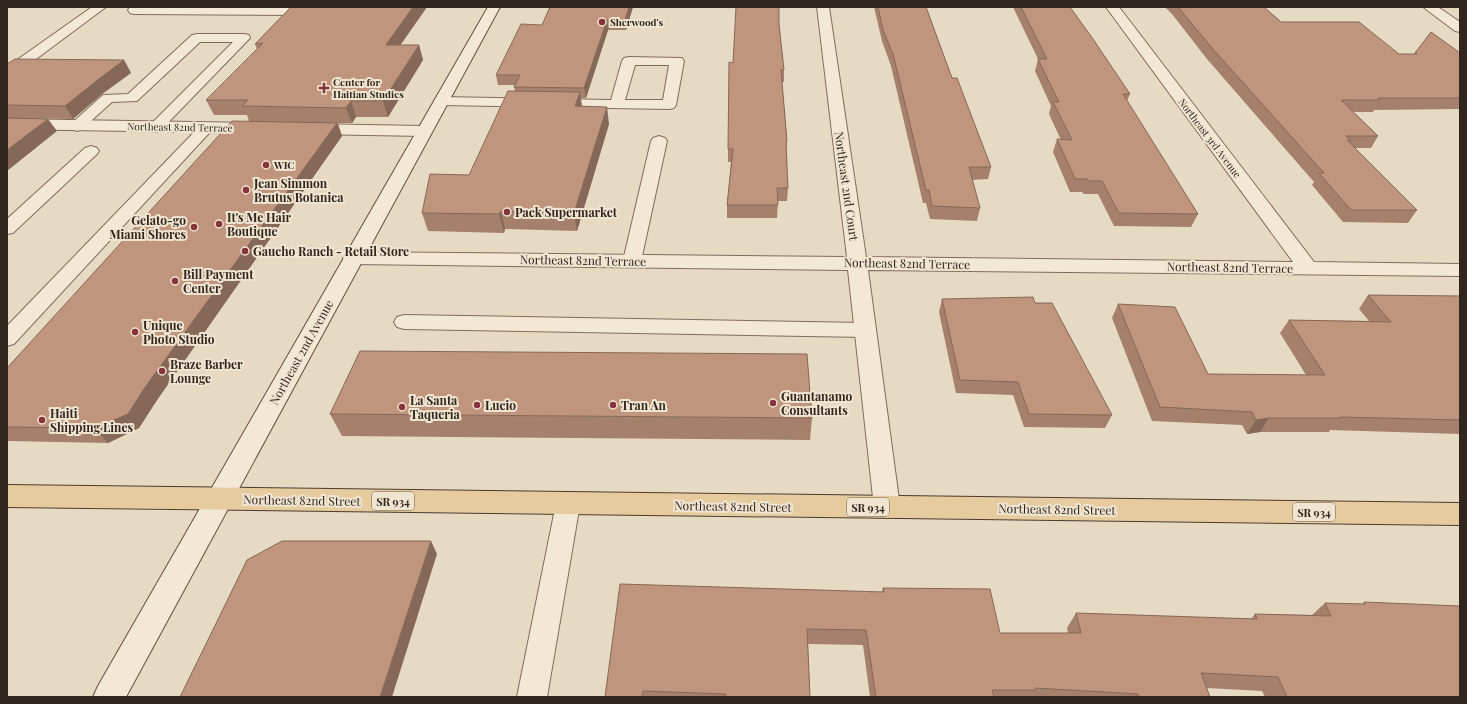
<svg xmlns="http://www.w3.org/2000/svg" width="1467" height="704" font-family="'Playfair Display',serif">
<rect width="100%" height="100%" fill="#e7dac3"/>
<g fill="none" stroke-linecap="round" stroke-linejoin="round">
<defs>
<g id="lane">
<path d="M 130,7 L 293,7 L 297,8 L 299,11 L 297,14 L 293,15 L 134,14 L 130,13 L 128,10 Z"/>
<path d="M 197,34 L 244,34 L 249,35 L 250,38 L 161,130 L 156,132 L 151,130 L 148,127 L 233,42 L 200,42 L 137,101 L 112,102 L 82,129 L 77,131 L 72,129 L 69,126 L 72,123 L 103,95 L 128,94 L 192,35 Z"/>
<path d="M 629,57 L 682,58 L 684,61 L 676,105 L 674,108 L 669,109 L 441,105 L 436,104 L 434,101 L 436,98 L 441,97 L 611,100 L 622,61 L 624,58 ZM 635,65 L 669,65 L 663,100 L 625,100 Z"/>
<path d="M 206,123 L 211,125 L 214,128 L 211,131 L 14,344 L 7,346 L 7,326 L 201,125 Z"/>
<path d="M 659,136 L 665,138 L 667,141 L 641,261 L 639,265 L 632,267 L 625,265 L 623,261 L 651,141 L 653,138 Z"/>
<path d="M 91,146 L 97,148 L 99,151 L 97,154 L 13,233 L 7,234 L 7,219 L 85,148 Z"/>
<path d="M 404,315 L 866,323 L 873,325 L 876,330 L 873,335 L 866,337 L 404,329 L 397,327 L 394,322 L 397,317 Z"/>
<path d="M 568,494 L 577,497 L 580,504 L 547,697 L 517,697 L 556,504 L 559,497 Z"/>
</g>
<g id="street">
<path d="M 92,7 L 106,7 L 12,77 L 7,78 L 7,67 Z"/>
<path d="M 817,7 L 829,7 L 866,257 L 1293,262 L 1106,7 L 1119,7 L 1314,262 L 1460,264 L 1460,276 L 868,270 L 900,507 L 896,515 L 887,518 L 878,515 L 874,507 L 848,270 L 353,264 L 346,262 L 343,258 L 346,254 L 353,252 L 847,257 Z"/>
<path d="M 1423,7 L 1438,7 L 1460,22 L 1460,32 L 1455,31 Z"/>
<path d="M 7,119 L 256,123 L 262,125 L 264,128 L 262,131 L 256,133 L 7,129 Z"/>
<path d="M 310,124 L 424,126 L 430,128 L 432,131 L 430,134 L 424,136 L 310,134 L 304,132 L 302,129 L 304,126 Z"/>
</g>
<path id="secondary" d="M 488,7 L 500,7 L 126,697 L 93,697 L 98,686 Z"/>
<path id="primary" d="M 7,485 L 1460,503 L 1460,525 L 7,507 Z"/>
</defs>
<!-- lane casing -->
<use href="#lane" stroke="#7f6c5c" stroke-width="2"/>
<!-- street casing -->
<use href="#street" stroke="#7f6c5c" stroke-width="2"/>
<!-- secondary casing -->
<use href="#secondary" stroke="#614e3f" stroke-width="2"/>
<!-- primary casing -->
<use href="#primary" stroke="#4d3b30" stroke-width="2"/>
<!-- lane -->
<use href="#lane" fill="#f3e8d5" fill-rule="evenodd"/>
<!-- street -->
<use href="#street" fill="#f3e8d5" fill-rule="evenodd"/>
<!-- secondary -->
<use href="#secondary" fill="#f3e8d5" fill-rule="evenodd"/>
<!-- primary -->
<use href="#primary" fill="#e6cb9f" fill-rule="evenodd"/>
</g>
<!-- wall -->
<g fill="#a5806c">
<path d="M 291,7 L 427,7 L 400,45 L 419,45 L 423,60 L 388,117 L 356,117 L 352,123 L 338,123 L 342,136 L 157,400 L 139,428 L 108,443 L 7,441 L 7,368 L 249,121 L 247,115 L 214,115 L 206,100 L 257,49 L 255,44 Z"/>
<path d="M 550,7 L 633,7 L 626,30 L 608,30 L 586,98 L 581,98 L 582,106 L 609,124 L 577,231 L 505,229 L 504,233 L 428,231 L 422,213 L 469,175 L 515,91 L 514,87 L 515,85 L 498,85 L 496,75 L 542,25 Z"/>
<path d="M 874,7 L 926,7 L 952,78 L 991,167 L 988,179 L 972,180 L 980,208 L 977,221 L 930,219 L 926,203 L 923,203 L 891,66 L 882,41 Z"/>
<path d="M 1013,7 L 1070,7 L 1130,94 L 1127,101 L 1198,214 L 1191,227 L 1114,226 L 1098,194 L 1084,194 L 1082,192 L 1070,192 L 1053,152 L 1057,139 L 1061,140 L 1049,114 L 1051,106 L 1035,71 L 1038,59 Z"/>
<path d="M 1165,7 L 1264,7 L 1281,22 L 1399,54 L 1414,54 L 1431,32 L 1460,53 L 1460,109 L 1374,110 L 1373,112 L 1353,112 L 1378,136 L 1371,148 L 1355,148 L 1417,210 L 1408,223 L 1343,222 L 1312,185 L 1314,182 L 1207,59 L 1172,14 Z"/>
<path d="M 779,24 L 784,70 L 784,82 L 782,82 L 787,141 L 786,152 L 788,188 L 787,201 L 778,201 L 777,218 L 727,218 L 727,205 L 731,162 L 728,162 L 728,149 L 733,63 Z"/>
<path d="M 124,60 L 131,73 L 102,94 L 73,119 L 7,118 L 7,64 Z"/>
<path d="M 1368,295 L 1460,296 L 1460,434 L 1330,430 L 1329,432 L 1260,432 L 1247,434 L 1242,425 L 1152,421 L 1112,318 L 1118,304 L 1208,374 L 1306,375 L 1280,333 L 1289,320 L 1369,321 L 1359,309 Z"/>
<path d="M 942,299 L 1035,303 L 1112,415 L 1105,428 L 1024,427 L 1013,395 L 956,393 L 939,312 Z"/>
<path d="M 330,414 L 812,418 L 810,440 L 342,436 Z"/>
<path d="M 883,588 L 1000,633 L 1068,633 L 1067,628 L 1076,613 L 1251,619 L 1255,614 L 1312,615 L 1325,603 L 1363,604 L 1364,602 L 1460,697 L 1265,697 L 1262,691 L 1207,688 L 1210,697 L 870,697 L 863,645 L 808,644 L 810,697 L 605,697 L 882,592 Z"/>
</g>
<!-- shaded-wall -->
<g fill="#866858">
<path d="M 413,7 L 427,7 L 390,60 L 386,45 Z"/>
<path d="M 629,7 L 633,7 L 626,30 L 625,20 Z"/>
<path d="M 607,20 L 608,30 L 586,98 L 584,88 Z"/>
<path d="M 419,45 L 423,60 L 388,117 L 383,101 Z"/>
<path d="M 124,60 L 131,73 L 102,94 L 73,119 L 65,106 L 95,82 Z"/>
<path d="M 580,92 L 582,109 L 575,106 Z"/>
<path d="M 351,101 L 356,117 L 352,123 L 346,108 Z"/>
<path d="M 607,107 L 609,124 L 577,231 L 574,213 Z"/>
<path d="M 48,119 L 57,131 L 7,171 L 7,150 Z"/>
<path d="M 337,123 L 342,136 L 157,400 L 139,428 L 108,443 L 95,428 Z"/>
<path d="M 501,211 L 505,229 L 504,233 L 499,214 Z"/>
<path d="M 1269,418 L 1260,432 L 1247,434 L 1256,420 Z"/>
<path d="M 431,541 L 437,554 L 392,697 L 380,697 Z"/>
</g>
<!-- building -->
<g fill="#c0957e" stroke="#866858">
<path d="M 291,7 L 413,7 L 386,45 L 419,45 L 383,101 L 351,101 L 346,108 L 242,106 L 248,100 L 206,100 L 263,43 L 255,44 Z"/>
<path d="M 550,7 L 629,7 L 625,20 L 607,20 L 584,88 L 514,87 L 520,75 L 496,75 L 521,24 L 542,25 Z"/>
<path d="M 736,7 L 779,7 L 779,24 L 784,70 L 781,70 L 787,141 L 786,141 L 788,188 L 777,188 L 778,205 L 727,205 L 733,149 L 728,149 L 729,62 L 733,63 Z"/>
<path d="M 878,7 L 926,7 L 952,78 L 957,78 L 991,167 L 969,167 L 980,208 L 932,206 L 929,190 L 926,190 L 893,54 L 883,30 Z"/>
<path d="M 1021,7 L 1070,7 L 1093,39 L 1130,94 L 1123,94 L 1198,214 L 1119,213 L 1102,181 L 1088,181 L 1087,179 L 1075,179 L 1057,139 L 1072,140 L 1053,102 L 1059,102 L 1038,59 L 1047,59 Z"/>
<path d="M 1178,7 L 1264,7 L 1281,22 L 1359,22 L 1399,54 L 1417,54 L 1415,53 L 1431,32 L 1460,53 L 1460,98 L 1378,98 L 1380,100 L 1341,100 L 1378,136 L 1346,136 L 1351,140 L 1347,140 L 1417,210 L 1351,210 L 1319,173 L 1324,173 L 1212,48 Z"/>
<path d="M 15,59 L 124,60 L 95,82 L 65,106 L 7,105 L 7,64 Z"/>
<path d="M 508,91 L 580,92 L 575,106 L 607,107 L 574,213 L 501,211 L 499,214 L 422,213 L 430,174 L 469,175 Z"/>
<path d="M 7,118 L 48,119 L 7,150 Z"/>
<path d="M 232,121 L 337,123 L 146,386 L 128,414 L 95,428 L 7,427 L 7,368 Z"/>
<path d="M 1368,295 L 1460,296 L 1460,420 L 1340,417 L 1340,418 L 1269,418 L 1256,420 L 1252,412 L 1160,407 L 1118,304 L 1175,307 L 1208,374 L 1325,375 L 1289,320 L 1391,322 Z"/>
<path d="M 1033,297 L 1035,303 L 1052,303 L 1112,415 L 1029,414 L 1018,382 L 960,380 L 942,299 Z"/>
<path d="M 360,351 L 807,354 L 812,418 L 330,414 Z"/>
<path d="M 282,541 L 431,541 L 380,697 L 180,697 L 247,560 Z"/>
<path d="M 620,584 L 884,592 L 883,588 L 990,589 L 1000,633 L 1081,633 L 1076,613 L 1257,619 L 1255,614 L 1331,616 L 1325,603 L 1365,604 L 1364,602 L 1460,606 L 1460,697 L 1287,697 L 1278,677 L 1201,673 L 1210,697 L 1139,697 L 1138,694 L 1035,688 L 1036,690 L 992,690 L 994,697 L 876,697 L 866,630 L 807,629 L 810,697 L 725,697 L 726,694 L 643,691 L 642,697 L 605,697 Z"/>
</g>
<!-- markers -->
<g fill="#86343b" stroke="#f0e5d1" stroke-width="1.5">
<circle cx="602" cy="22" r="4"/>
<path d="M322 82h4v4h4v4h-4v4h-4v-4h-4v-4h4z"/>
<circle cx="266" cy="165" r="4"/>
<circle cx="246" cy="190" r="4"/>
<circle cx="507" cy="212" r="4"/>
<circle cx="219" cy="224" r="4"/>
<circle cx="194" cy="227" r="4"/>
<circle cx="245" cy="251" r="4"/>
<circle cx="175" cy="281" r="4"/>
<circle cx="135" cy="332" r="4"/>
<circle cx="162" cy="371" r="4"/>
<circle cx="773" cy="403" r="4"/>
<circle cx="477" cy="405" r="4"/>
<circle cx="613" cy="405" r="4"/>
<circle cx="402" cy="407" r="4"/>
<circle cx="42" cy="420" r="4"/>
</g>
<g text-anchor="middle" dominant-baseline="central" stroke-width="4" stroke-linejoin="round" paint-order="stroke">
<!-- far-poi labels -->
<g font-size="10" font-weight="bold" fill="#31261e" stroke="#f0e5d1" text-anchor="start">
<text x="610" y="22">Sherwood's</text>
<text x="333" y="82">Center for<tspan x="333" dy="12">Haitian Studies</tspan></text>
<text x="274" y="165">WIC</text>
</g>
<!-- far-street labels -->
<g font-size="10" fill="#31261e" stroke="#f0e5d1">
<text transform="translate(180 127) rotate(1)">Northeast 82nd Terrace</text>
<text transform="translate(1210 138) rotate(53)">Northeast 3rd Avenue</text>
</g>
<!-- shield labels -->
<g fill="#f0e5d1" stroke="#6a5f54" stroke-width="1">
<rect x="372" y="492" width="42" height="18" rx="3"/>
<rect x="847" y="498" width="42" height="18" rx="3"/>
<rect x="1293" y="503" width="42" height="18" rx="3"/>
</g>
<g font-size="11" font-weight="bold" fill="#31261e">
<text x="393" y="501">SR 934</text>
<text x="868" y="507">SR 934</text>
<text x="1314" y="512">SR 934</text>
</g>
<!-- poi labels -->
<g font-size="12" font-weight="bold" fill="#31261e" stroke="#f0e5d1" text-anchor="start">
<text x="254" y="183">Jean Simmon<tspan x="254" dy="14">Brutus Botanica</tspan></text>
<text x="515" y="212">Pack Supermarket</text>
<text x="227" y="217">It's Me Hair<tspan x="227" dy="14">Boutique</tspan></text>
<text x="186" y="220" text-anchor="end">Gelato-go<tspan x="186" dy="14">Miami Shores</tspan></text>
<text x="253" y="251">Gaucho Ranch - Retail Store</text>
<text x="183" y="274">Bill Payment<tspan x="183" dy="14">Center</tspan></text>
<text x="143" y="325">Unique<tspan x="143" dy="14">Photo Studio</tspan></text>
<text x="170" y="364">Braze Barber<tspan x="170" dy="14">Lounge</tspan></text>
<text x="781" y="396">Guantanamo<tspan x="781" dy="14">Consultants</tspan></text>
<text x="410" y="400">La Santa<tspan x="410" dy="14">Taqueria</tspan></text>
<text x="485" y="405">Lucio</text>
<text x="621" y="405">Tran An</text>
<text x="50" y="413">Haiti<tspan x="50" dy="14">Shipping Lines</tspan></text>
</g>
<!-- street labels -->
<g font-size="12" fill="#31261e" stroke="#f0e5d1">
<text transform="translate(847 186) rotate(82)">Northeast 2nd Court</text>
<text transform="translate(583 260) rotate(1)">Northeast 82nd Terrace</text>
<text transform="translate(907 263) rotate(1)">Northeast 82nd Terrace</text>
<text transform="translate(1230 267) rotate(1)">Northeast 82nd Terrace</text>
<text transform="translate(301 352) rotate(-61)">Northeast 2nd Avenue</text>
<text transform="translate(302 500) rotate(1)">Northeast 82nd Street</text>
<text transform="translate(733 506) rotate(1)">Northeast 82nd Street</text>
<text transform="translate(1057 509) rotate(1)">Northeast 82nd Street</text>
</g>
</g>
<!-- border -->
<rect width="1467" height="704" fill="none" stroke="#31261e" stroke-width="16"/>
</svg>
